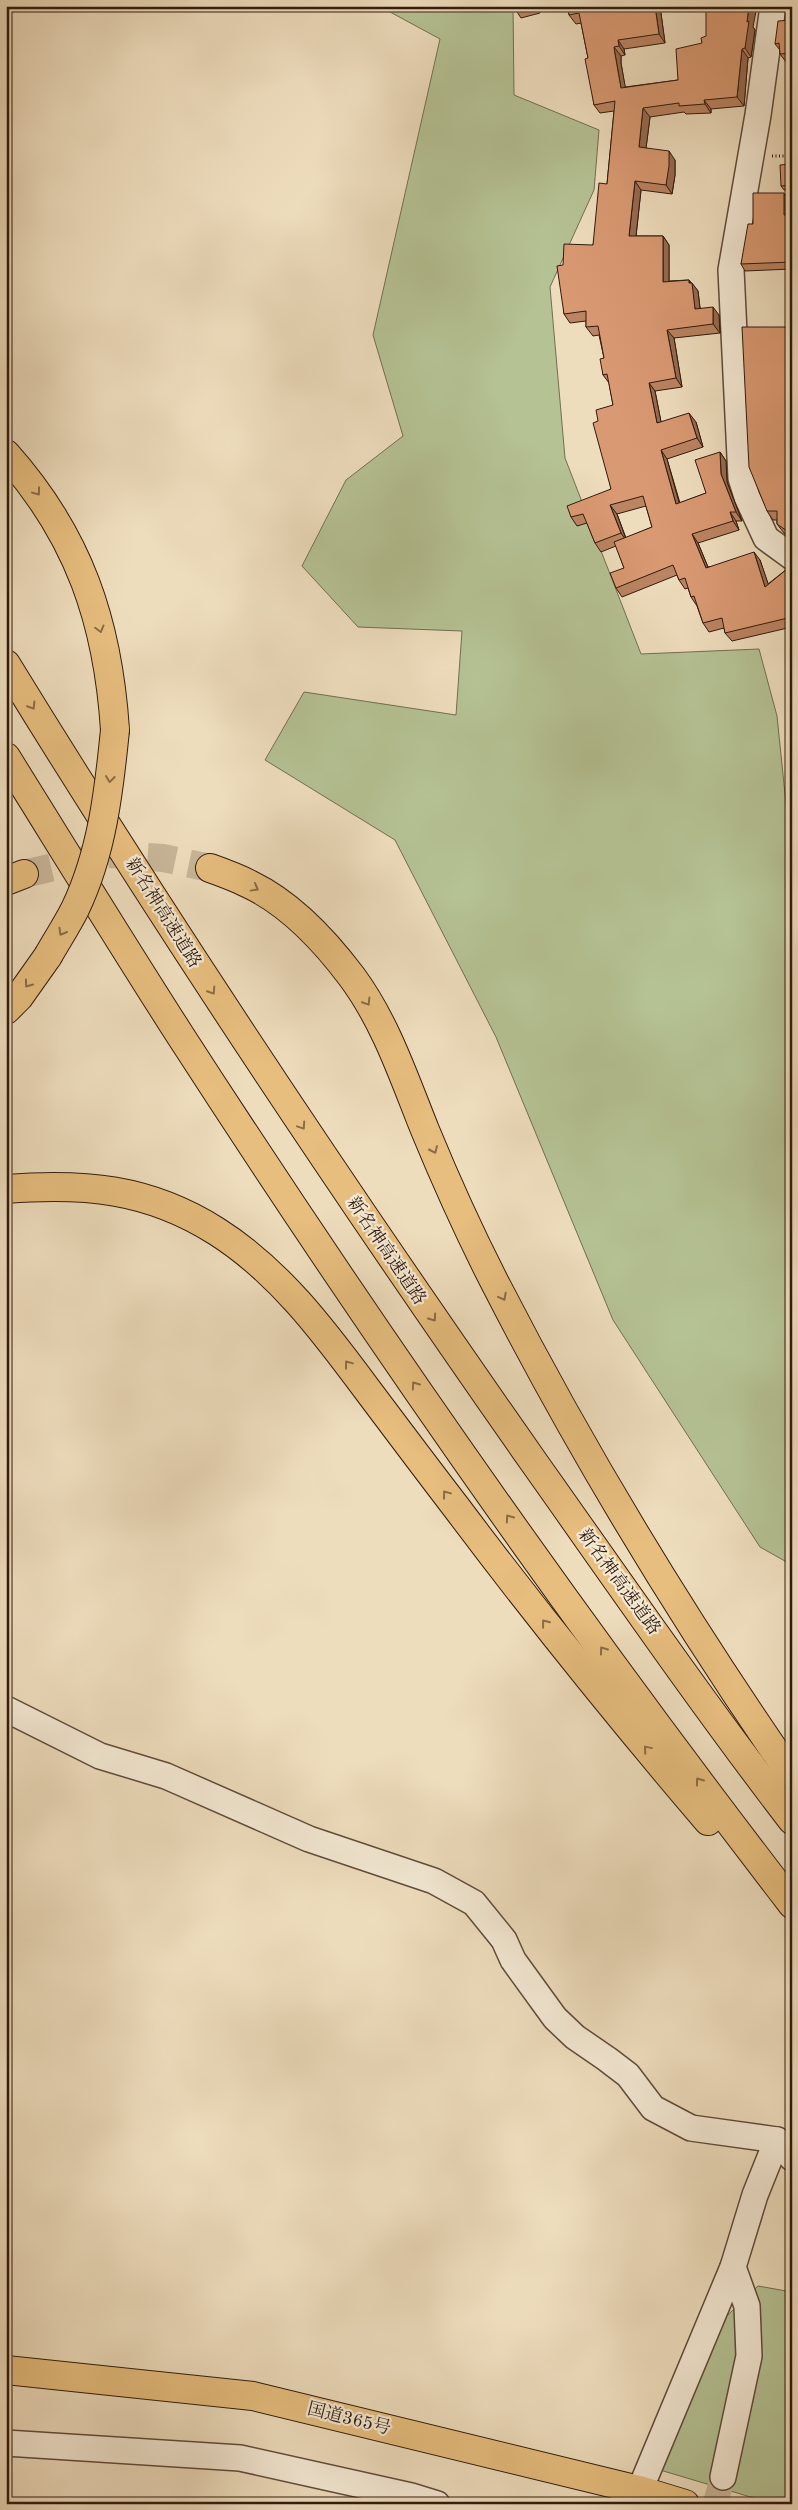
<svg xmlns="http://www.w3.org/2000/svg" width="798" height="2510" font-family="'Old Standard TT','Noto Serif JP',serif">
<rect width="100%" height="100%" fill="#eeddbd"/>
<filter id="stains"><feTurbulence type="fractalNoise" baseFrequency=".004" numOctaves="4"/><feColorMatrix values="0 0 0 0 .2 0 0 0 0 .09 0 0 0 0 .02 0 0 0 .5 -.17"/></filter>
<radialGradient id="worn" r=".72"><stop offset=".6" stop-color="#630" stop-opacity="0"/><stop offset="1" stop-color="#630" stop-opacity=".3"/></radialGradient>
<!-- green -->
<g fill="#b5c294" stroke="#726e51">
<path d="M 379,6 L 513,6 L 514,95 L 599,130 L 594,190 L 550,287 L 565,458 L 641,654 L 759,649 L 777,716 L 792,862 L 792,1565 L 760,1547 L 613,1320 L 496,1037 L 395,840 L 265,760 L 304,692 L 456,715 L 462,631 L 358,627 L 302,566 L 346,480 L 403,436 L 373,335 L 440,39 Z"/>
<path d="M 758,2286 L 792,2292 L 792,2504 L 774,2504 L 660,2470 L 708,2334 Z"/>
</g>
<g fill="none" stroke-linecap="round" stroke-linejoin="round">
<!-- minor-tunnel -->
<path stroke="#c8b69a" stroke-width="25" stroke-dasharray="25 12" stroke-linecap="butt" d="M 715,2504 L 723,2477"/>
<!-- highway-tunnel -->
<path stroke="#c8b69a" stroke-width="28" stroke-dasharray="28 14" stroke-linecap="butt" d="M 24,874 L 110,854 L 163,858 L 210,868"/>
<defs>
<g id="minor">
<path d="M 773,6 L 758,115 L 731,270 L 741,478 L 747,497 L 766,538 L 792,557"/>
<path d="M 6,1709 L 100,1756 L 166,1776 L 309,1839 L 434,1881 L 474,1903 L 504,1940 L 513,1960 L 555,2018 L 575,2037 L 607,2059 L 628,2075 L 653,2108 L 691,2128 L 777,2140 L 792,2158"/>
<path d="M 6,2443 L 240,2458 L 411,2496 L 437,2504"/>
<path d="M 723,2477 L 749,2356 L 747,2306 L 733,2267"/>
<path d="M 634,2504 L 733,2267 L 755,2195 L 777,2140"/>
</g>
<g id="highway">
<path d="M 6,454 C 79,536 108,622 115,730"/>
<path d="M 6,664 C 173,936 350,1200 533,1461 C 618,1581 702,1703 792,1820"/>
<path d="M 6,757 C 64,850 121,943 180,1035 C 372,1332 576,1624 792,1904"/>
<path d="M 210,868 C 224,873 238,878 251,885 C 292,905 325,941 352,977 C 386,1023 404,1078 425,1130 C 446,1181 469,1232 494,1281 C 582,1453 682,1617 792,1776"/>
<path d="M 6,881 L 24,874"/>
<path d="M 6,1010 L 19,997 L 48,956"/>
<path d="M 6,1189 C 84,1183 148,1188 216,1231 C 278,1270 323,1330 366,1388 C 396,1428 426,1468 456,1507 C 537,1615 621,1719 708,1821"/>
<path d="M 6,2370 L 253,2396 L 639,2490 L 685,2504"/>
</g>
</defs>
<!-- minor casing -->
<use href="#minor" stroke="#604b3a" stroke-width="28"/>
<!-- highway casing -->
<use href="#highway" stroke="#301a0e" stroke-width="30"/>
<!-- path -->
<path stroke="#301a0e" stroke-width="3" stroke-dasharray="1 2.5" stroke-linecap="butt" d="M 772,156 L 792,156"/>
<!-- minor -->
<use href="#minor" stroke="#f4e9d4" stroke-width="25"/>
<!-- highway -->
<use href="#highway" stroke="#e7be7e" stroke-width="28"/>
<defs>
<path id="highway-bridge" d="M 48,956 C 57,940 67,925 75,909 C 102,853 109,791 115,730"/>
</defs>
<!-- highway-bridge casing -->
<use href="#highway-bridge" stroke="#301a0e" stroke-width="30" stroke-linecap="butt"/>
<!-- highway-bridge -->
<use href="#highway-bridge" stroke="#e7be7e" stroke-width="28"/>
</g>
<!-- wall -->
<g fill="#bb8462" stroke="#301a0e" fill-rule="evenodd">
<path d="M 514,6 L 543,6 L 538,7 L 540,13 L 521,18 L 515,9 Z"/>
<path d="M 568,6 L 660,6 L 665,43 L 624,49 L 625,55 L 621,56 L 621,63 L 625,87 L 678,80 L 702,43 L 753,27 L 755,30 L 751,57 L 748,58 L 744,106 L 711,109 L 711,113 L 686,114 L 684,112 L 650,117 L 646,148 L 675,160 L 675,175 L 672,194 L 641,190 L 636,236 L 663,236 L 669,245 L 669,281 L 689,280 L 698,291 L 700,308 L 719,315 L 720,333 L 674,338 L 682,387 L 655,391 L 661,422 L 696,422 L 703,447 L 667,459 L 680,503 L 706,493 L 720,452 L 726,461 L 727,482 L 742,521 L 736,521 L 739,530 L 698,543 L 708,567 L 760,560 L 768,584 L 792,565 L 792,627 L 732,641 L 725,633 L 724,628 L 709,632 L 703,623 L 697,606 L 691,597 L 688,588 L 685,589 L 679,580 L 677,575 L 622,597 L 616,588 L 624,568 L 616,546 L 601,552 L 595,543 L 587,523 L 577,526 L 571,517 L 611,489 L 598,421 L 613,405 L 609,383 L 603,375 L 604,358 L 599,335 L 593,336 L 586,327 L 586,321 L 570,323 L 564,314 L 563,265 L 593,245 L 607,184 L 614,111 L 600,113 L 594,105 L 588,58 L 581,23 L 576,24 L 569,15 ZM 646,506 L 652,527 L 626,538 L 617,514 Z"/>
<path d="M 792,20 L 792,62 L 786,62 L 780,54 L 780,50 L 775,44 Z"/>
<path d="M 792,164 L 792,189 L 784,190 L 781,186 Z"/>
<path d="M 789,200 L 789,215 L 792,215 L 792,269 L 745,271 L 741,264 L 753,224 Z"/>
<path d="M 792,327 L 792,539 L 784,533 L 777,524 L 777,520 L 773,520 L 767,511 Z"/>
</g>
<!-- shaded-wall -->
<g fill="#986b50" stroke="#301a0e">
<path d="M 535,6 L 537,6 L 538,7 L 540,13 Z"/>
<path d="M 655,6 L 660,6 L 665,43 L 659,34 Z"/>
<path d="M 749,6 L 757,6 L 753,27 L 755,30 L 751,57 L 745,48 L 747,22 Z"/>
<path d="M 618,40 L 624,49 L 625,55 L 619,46 Z"/>
<path d="M 614,47 L 621,56 L 621,63 L 627,97 L 621,88 L 615,54 Z"/>
<path d="M 742,49 L 748,58 L 744,106 L 737,97 Z"/>
<path d="M 704,100 L 711,109 L 711,113 L 705,104 Z"/>
<path d="M 643,108 L 650,117 L 645,156 L 639,147 Z"/>
<path d="M 669,151 L 675,160 L 675,175 L 672,194 L 666,185 Z"/>
<path d="M 635,181 L 641,190 L 635,245 L 629,236 Z"/>
<path d="M 784,193 L 789,200 L 789,222 L 784,215 Z"/>
<path d="M 663,236 L 669,245 L 669,291 L 663,282 Z"/>
<path d="M 689,280 L 692,285 L 692,283 L 698,291 L 701,317 L 695,309 Z"/>
<path d="M 713,307 L 719,315 L 720,333 L 713,324 Z"/>
<path d="M 667,330 L 674,338 L 682,387 L 676,378 Z"/>
<path d="M 649,383 L 655,391 L 663,432 L 657,423 Z"/>
<path d="M 689,413 L 696,422 L 703,447 L 697,438 Z"/>
<path d="M 661,450 L 667,459 L 682,513 L 676,504 Z"/>
<path d="M 720,452 L 726,461 L 727,482 L 742,521 L 736,512 L 721,474 Z"/>
<path d="M 610,505 L 617,514 L 627,542 L 621,533 Z"/>
<path d="M 730,512 L 736,521 L 739,530 L 733,521 Z"/>
<path d="M 692,534 L 698,543 L 712,577 L 706,568 Z"/>
<path d="M 754,552 L 760,560 L 772,595 L 765,587 Z"/>
</g>
<!-- building -->
<g fill="#d99972" stroke="#301a0e">
<path d="M 514,6 L 528,6 L 515,9 Z"/>
<path d="M 568,6 L 655,6 L 659,34 L 618,40 L 619,46 L 614,47 L 615,54 L 621,88 L 678,80 L 676,49 L 702,43 L 701,38 L 706,36 L 706,6 L 749,6 L 747,22 L 749,21 L 745,48 L 742,49 L 737,97 L 704,100 L 705,104 L 679,106 L 679,103 L 643,108 L 639,147 L 669,151 L 669,166 L 666,185 L 635,181 L 629,236 L 663,236 L 663,282 L 689,280 L 689,283 L 692,283 L 695,309 L 713,307 L 713,324 L 667,330 L 676,378 L 649,383 L 657,423 L 689,413 L 697,438 L 661,450 L 676,504 L 706,493 L 695,460 L 720,452 L 721,474 L 736,512 L 730,512 L 733,521 L 692,534 L 706,568 L 754,552 L 765,587 L 792,565 L 792,617 L 725,633 L 722,618 L 703,623 L 694,596 L 691,597 L 685,578 L 679,580 L 673,565 L 616,588 L 610,573 L 624,568 L 614,542 L 652,527 L 643,496 L 610,505 L 621,533 L 595,543 L 583,514 L 571,517 L 567,506 L 611,489 L 593,423 L 598,421 L 596,410 L 613,405 L 607,374 L 603,375 L 600,359 L 604,358 L 598,326 L 586,327 L 586,311 L 564,314 L 557,266 L 563,265 L 564,244 L 593,245 L 599,183 L 607,184 L 615,101 L 594,105 L 585,59 L 588,58 L 579,13 L 569,15 Z"/>
<path d="M 792,20 L 792,53 L 780,54 L 779,43 L 775,44 L 778,21 Z"/>
<path d="M 792,164 L 792,185 L 781,186 L 780,165 Z"/>
<path d="M 753,193 L 784,193 L 784,215 L 792,215 L 792,262 L 741,264 L 748,224 L 753,224 Z"/>
<path d="M 742,327 L 792,327 L 792,533 L 790,533 L 777,524 L 777,511 L 767,511 L 749,467 Z"/>
</g>
<!-- one-way arrows -->
<defs><path id="oneway-chevron" d="M-2-3.5L2.5 0L-2 3.5" fill="none" stroke-width="1.6" stroke-linecap="round" stroke-linejoin="round" transform="scale(1.25)"/></defs>
<g stroke="#8c6c46">
<use href="#oneway-chevron" transform="translate(37 492) rotate(53)"/>
<use href="#oneway-chevron" transform="translate(100 629) rotate(75)"/>
<use href="#oneway-chevron" transform="translate(32 706) rotate(58)"/>
<use href="#oneway-chevron" transform="translate(110 779) rotate(97)"/>
<use href="#oneway-chevron" transform="translate(255 888) rotate(29)"/>
<use href="#oneway-chevron" transform="translate(62 932) rotate(120)"/>
<use href="#oneway-chevron" transform="translate(28 984) rotate(126)"/>
<use href="#oneway-chevron" transform="translate(212 991) rotate(57)"/>
<use href="#oneway-chevron" transform="translate(367 1002) rotate(58)"/>
<use href="#oneway-chevron" transform="translate(302 1126) rotate(56)"/>
<use href="#oneway-chevron" transform="translate(434 1150) rotate(66)"/>
<use href="#oneway-chevron" transform="translate(503 1297) rotate(62)"/>
<use href="#oneway-chevron" transform="translate(433 1318) rotate(55)"/>
<use href="#oneway-chevron" transform="translate(348 1364) rotate(-127)"/>
<use href="#oneway-chevron" transform="translate(415 1385) rotate(-125)"/>
<use href="#oneway-chevron" transform="translate(446 1494) rotate(-127)"/>
<use href="#oneway-chevron" transform="translate(509 1518) rotate(-125)"/>
<use href="#oneway-chevron" transform="translate(545 1623) rotate(-128)"/>
<use href="#oneway-chevron" transform="translate(603 1650) rotate(-126)"/>
<use href="#oneway-chevron" transform="translate(647 1749) rotate(-130)"/>
<use href="#oneway-chevron" transform="translate(699 1781) rotate(-126)"/>
</g>
<g text-anchor="middle" dominant-baseline="central" stroke-width="4.5" stroke-linejoin="round" paint-order="stroke">
<!-- street labels -->
<g font-size="18" fill="#301a0e" stroke="#f4e9d4">
<text transform="translate(163 913) rotate(58)">新名神高速道路</text>
<text transform="translate(386 1251) rotate(56)">新名神高速道路</text>
<text transform="translate(619 1582) rotate(54)">新名神高速道路</text>
<text transform="translate(349 2419) rotate(14)">国道365号</text>
</g>
</g>
<!-- margin -->
<rect width="798" height="2510" fill="none" stroke="#eeddbd" stroke-width="25"/>
<rect x="8" y="8" width="783" height="2495" fill="none" stroke="#301a0e" stroke-width="2.5"/>
<rect x="12" y="12" width="773" height="2485" fill="none" stroke="#301a0e"/>
<rect width="100%" height="100%" filter="url(#stains)"/>
<rect width="100%" height="100%" fill="url(#worn)"/>
</svg>
